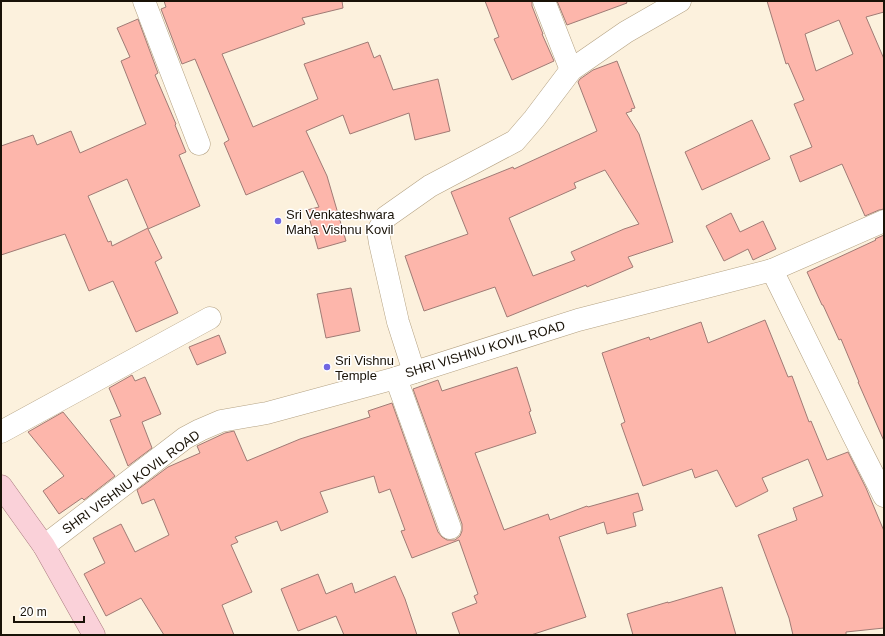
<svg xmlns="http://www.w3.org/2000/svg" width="885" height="636" font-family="Arial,sans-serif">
<rect width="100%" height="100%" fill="#fcf1dd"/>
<!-- building -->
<g fill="#fdb6ab" stroke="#a07b75" fill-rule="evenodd">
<path d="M 164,1 L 342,1 L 343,8 L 302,18 L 305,24 L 222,54 L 253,127 L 318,99 L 304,64 L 368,42 L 374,58 L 380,55 L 393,90 L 438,79 L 450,131 L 415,140 L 409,113 L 350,134 L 343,115 L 306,131 L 327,176 L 346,241 L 318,249 L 307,210 L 319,207 L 303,171 L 246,195 L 224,143 L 229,140 L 195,59 L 182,64 L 161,9 L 166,7 Z"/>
<path d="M 485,1 L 532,1 L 532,6 L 543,34 L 542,34 L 554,61 L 512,80 L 494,39 L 499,37 Z"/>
<path d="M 557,1 L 626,1 L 627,3 L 567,25 Z"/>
<path d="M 767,1 L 884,1 L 884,12 L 866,17 L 884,59 L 884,209 L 879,210 L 865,216 L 842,164 L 800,182 L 790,156 L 812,147 L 794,104 L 804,100 L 788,63 L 786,64 ZM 839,20 L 853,54 L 816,71 L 805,34 Z"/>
<path d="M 138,19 L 158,73 L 155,75 L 176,124 L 175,125 L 186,152 L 179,155 L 200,206 L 148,229 L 162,258 L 155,262 L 178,313 L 136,332 L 113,281 L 89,291 L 65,234 L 1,255 L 1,146 L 33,135 L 37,145 L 71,131 L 80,153 L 146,124 L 121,61 L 130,57 L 117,28 ZM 127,179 L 148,228 L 112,246 L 111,241 L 108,242 L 88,196 Z"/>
<path d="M 617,61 L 635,108 L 631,109 L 632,111 L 626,113 L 639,134 L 673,242 L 628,257 L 633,267 L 587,287 L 586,285 L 507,317 L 495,287 L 424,311 L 405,256 L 468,234 L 451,192 L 513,167 L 514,169 L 597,131 L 578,82 L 580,79 L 593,70 ZM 605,170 L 639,224 L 624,229 L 571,252 L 575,260 L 533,276 L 509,218 L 576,188 L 574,183 Z"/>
<path d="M 752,120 L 770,159 L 702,190 L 685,152 Z"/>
<path d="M 731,213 L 740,232 L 763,221 L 776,249 L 753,260 L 748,249 L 724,261 L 706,226 Z"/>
<path d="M 884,235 L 884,441 L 858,382 L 859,382 L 841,339 L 839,340 L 823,305 L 822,305 L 807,272 L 876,240 L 875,239 Z"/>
<path d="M 351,288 L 360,331 L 326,338 L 317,294 Z"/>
<path d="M 765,320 L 788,377 L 792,376 L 809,422 L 811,421 L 827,460 L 848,452 L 866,488 L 884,531 L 884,628 L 846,632 L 846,635 L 793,635 L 789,618 L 758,535 L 797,520 L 793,508 L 823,496 L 808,459 L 762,478 L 768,491 L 736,507 L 717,470 L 695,478 L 692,469 L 643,486 L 621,424 L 625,422 L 602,353 L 649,337 L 650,340 L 701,322 L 708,343 Z"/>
<path d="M 219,335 L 226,353 L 197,365 L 189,347 Z"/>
<path d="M 517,367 L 531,411 L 529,412 L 536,433 L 475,453 L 504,530 L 548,514 L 550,520 L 587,506 L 588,507 L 638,493 L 643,510 L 633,513 L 636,526 L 607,534 L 604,522 L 559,537 L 586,617 L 531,635 L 460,635 L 452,613 L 477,603 L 474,596 L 478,594 L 459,540 L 412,558 L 401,531 L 405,530 L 390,489 L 379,493 L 374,476 L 320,492 L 328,512 L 281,531 L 277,521 L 235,537 L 238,542 L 231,545 L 252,592 L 222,605 L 234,635 L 164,635 L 141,598 L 106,616 L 84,574 L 105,563 L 93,538 L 121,524 L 135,552 L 169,535 L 154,499 L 142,504 L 137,490 L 168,467 L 200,453 L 197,446 L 225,433 L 234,431 L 247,461 L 300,439 L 370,417 L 368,411 L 392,403 L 438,532 L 442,537 L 447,540 L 455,540 L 460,536 L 462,531 L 462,524 L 413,389 L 438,380 L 442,391 Z"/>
<path d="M 132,375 L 135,381 L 145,377 L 161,414 L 142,422 L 152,448 L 128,466 L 110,420 L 121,416 L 109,388 Z"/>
<path d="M 63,412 L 115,476 L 84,500 L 82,498 L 59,514 L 43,491 L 64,476 L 28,432 Z"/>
<path d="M 318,574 L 326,594 L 352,583 L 355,593 L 395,576 L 405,599 L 417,635 L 344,635 L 336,616 L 298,631 L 281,589 Z"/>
<path d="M 722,587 L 736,635 L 633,635 L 627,614 L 668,602 L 668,603 Z"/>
</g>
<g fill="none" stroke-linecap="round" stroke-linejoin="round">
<defs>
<g id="minor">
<path d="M 144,1 L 199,144"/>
<path d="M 544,1 L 571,70"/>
<path d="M 772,270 L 853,435 L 884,496"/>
<path d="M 414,372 L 398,322 L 380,243 L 378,231 L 386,217 L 430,186 L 515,141 L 534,119 L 571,70 L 626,32 L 680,1"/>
<path d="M 396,378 L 450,528"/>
<path d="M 1,432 L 210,318"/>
<path d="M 44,546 L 185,438 L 200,430 L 221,421 L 267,413 L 396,378 L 578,320 L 772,270 L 884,221"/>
</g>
<path id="major" d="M 1,486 L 44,546 L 94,635"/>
</defs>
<!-- minor casing -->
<use href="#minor" stroke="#b4a283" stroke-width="23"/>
<!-- major casing -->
<use href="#major" stroke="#a97b7f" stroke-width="23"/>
<!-- minor -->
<use href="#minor" stroke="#fff" stroke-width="22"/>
<!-- major -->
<use href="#major" stroke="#fad1d9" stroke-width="22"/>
</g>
<!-- markers -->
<g fill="#7167e1" stroke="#fff" stroke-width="1.5">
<circle cx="278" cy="221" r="4"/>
<circle cx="327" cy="367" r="4"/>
</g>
<g text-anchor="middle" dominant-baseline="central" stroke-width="3" stroke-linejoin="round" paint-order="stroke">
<!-- poi labels -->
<g font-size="13" fill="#191207" stroke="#fff" text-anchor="start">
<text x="286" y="214">Sri Venkateshwara<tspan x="286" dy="15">Maha Vishnu Kovil</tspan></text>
<text x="335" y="360">Sri Vishnu<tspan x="335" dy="15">Temple</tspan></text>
</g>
<!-- street labels -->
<g font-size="13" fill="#191207" stroke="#fff">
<text transform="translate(485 349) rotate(-17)">SHRI VISHNU KOVIL ROAD</text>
<text transform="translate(131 482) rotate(-36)">SHRI VISHNU KOVIL ROAD</text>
</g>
</g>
<!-- border -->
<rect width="885" height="636" fill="none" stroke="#191207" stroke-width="4"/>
<!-- scale -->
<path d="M14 616v6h70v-6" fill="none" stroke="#191207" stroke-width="2"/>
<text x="20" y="616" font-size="12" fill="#191207" stroke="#ffffff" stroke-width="3" paint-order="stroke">20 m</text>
</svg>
